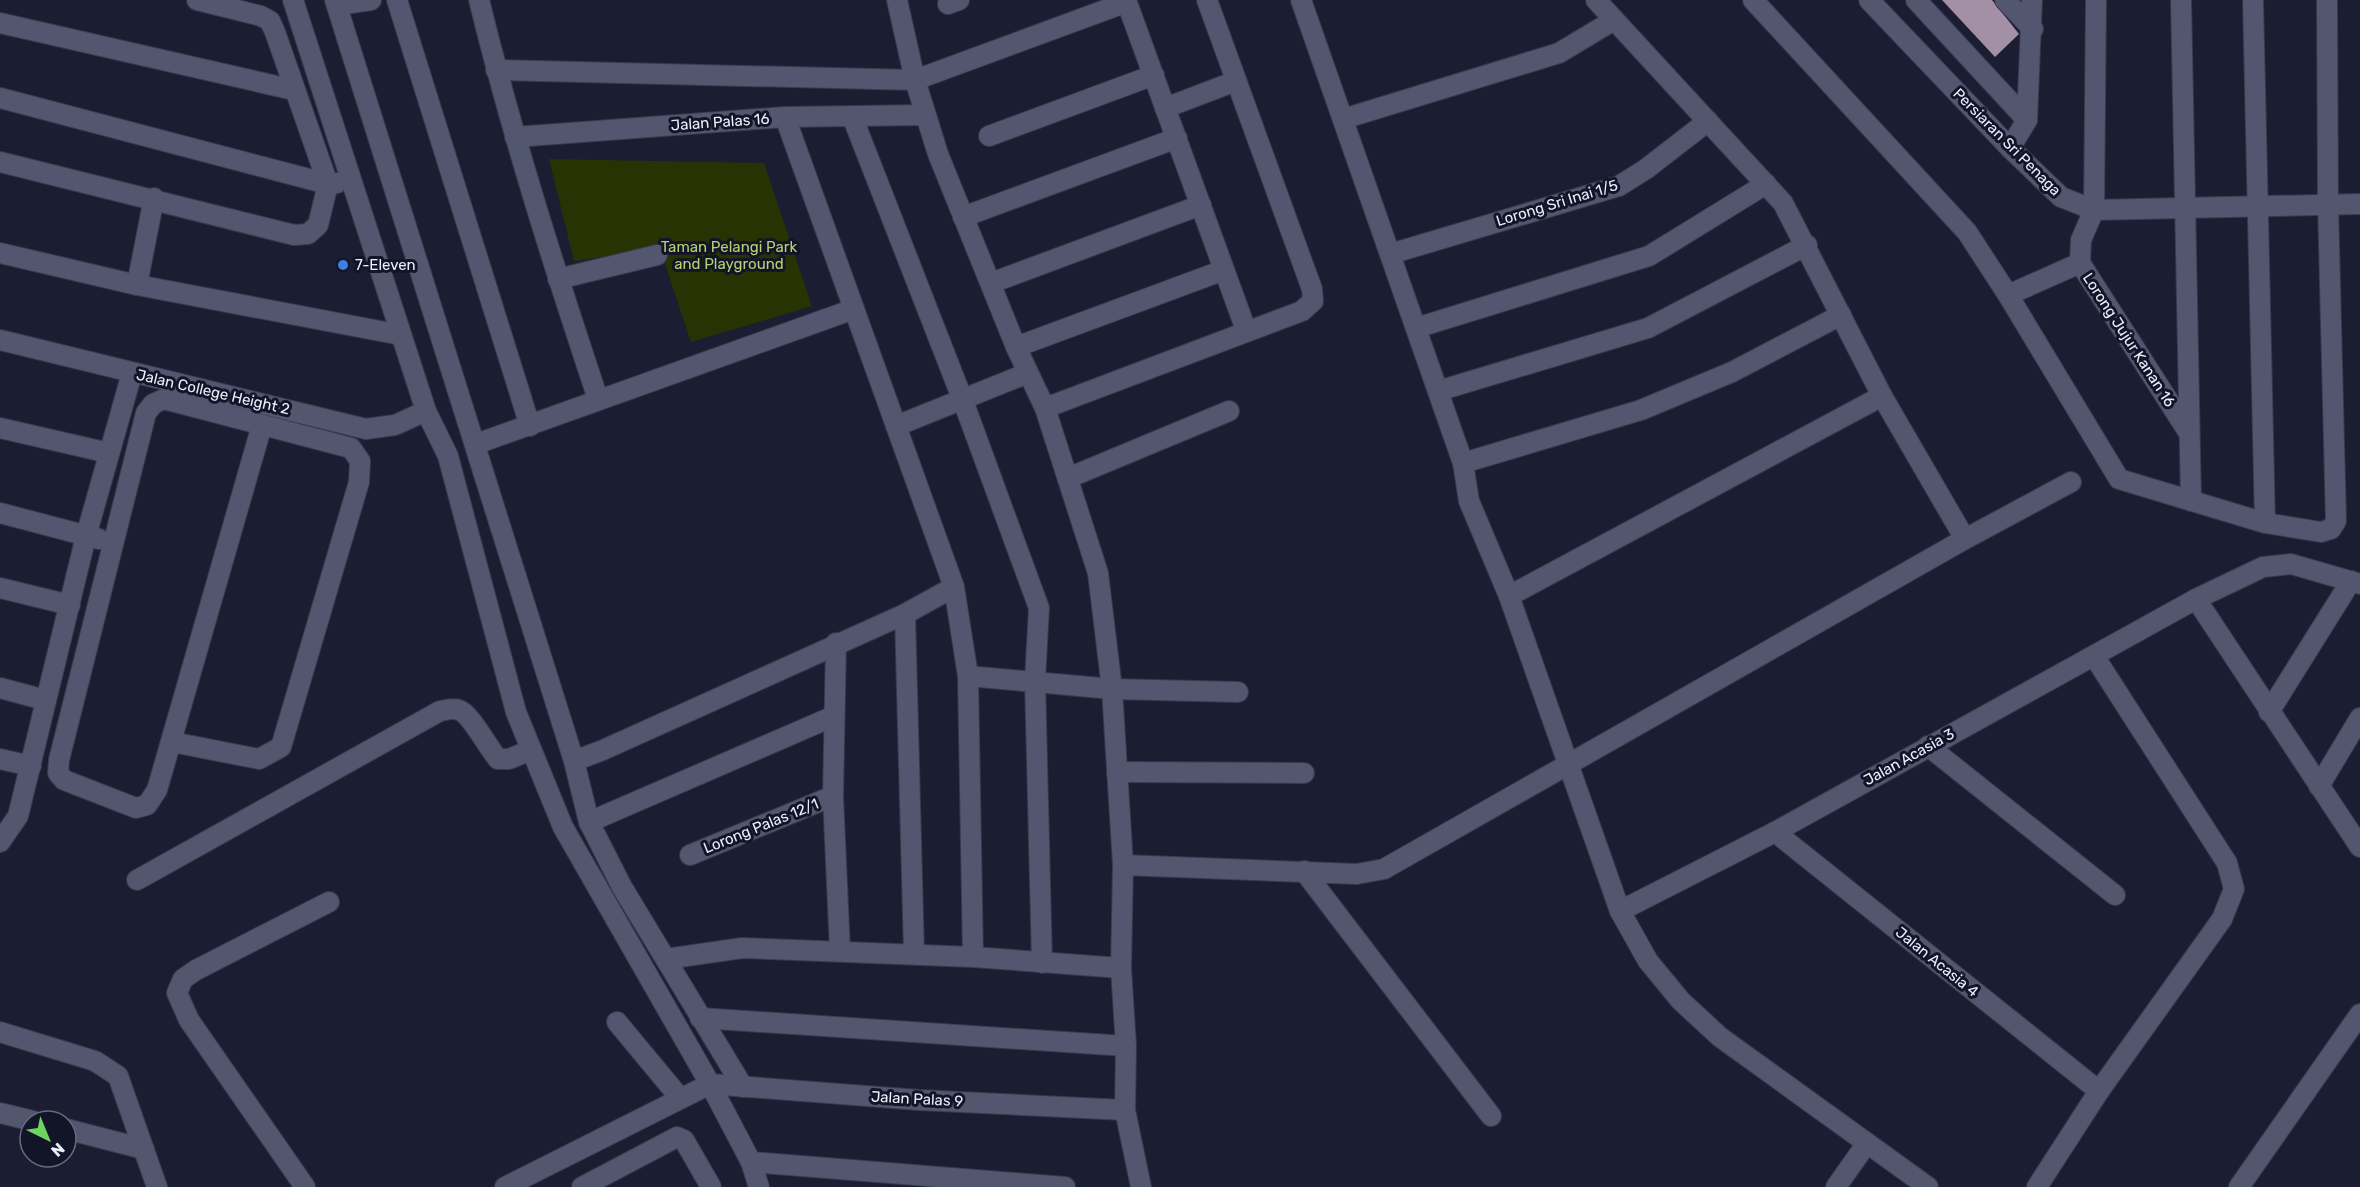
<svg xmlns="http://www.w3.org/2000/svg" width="2360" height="1187" font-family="Rubik,sans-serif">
<rect width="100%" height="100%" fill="#1b1d32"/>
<!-- green -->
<path fill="#273303" d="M 549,159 L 764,163 L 812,306 L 691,342 L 660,249 L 574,261 Z"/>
<!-- building -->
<path fill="#a390a7" d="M 1942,0 L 1992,0 L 2019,34 L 1995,57 Z"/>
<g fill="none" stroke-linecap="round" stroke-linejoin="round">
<defs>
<g id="minor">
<path d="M 293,0 L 426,411 L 448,456 L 516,712 L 563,827 L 710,1084 L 751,1162 L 759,1187"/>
<path d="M 335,0 L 574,761 L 589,822 L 622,887 L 743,1087"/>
<path d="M 397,0 L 530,426"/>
<path d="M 479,0 C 512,135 554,267 598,399"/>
<path d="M 897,0 L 915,80 L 938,154 L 1016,347 L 1045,408 L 1098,573 L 1112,689 L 1123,865 L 1121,968 L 1126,1046 L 1125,1110 L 1141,1187"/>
<path d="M 1126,0 L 1246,330"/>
<path d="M 1301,0 L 1463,463 L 1469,501 L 1509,596 L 1620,911 L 1648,961 L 1681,1001 L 1720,1037 L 1928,1187"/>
<path d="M 1596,0 L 1783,203 L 1882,396 L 1965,539"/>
<path d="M 1753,0 L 1967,232 L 2008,295 L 2119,479 L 2265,523 L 2321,532 L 2331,529 L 2336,521 L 2328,205 L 2327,0"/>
<path d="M 1869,0 L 2010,148 L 2061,197 L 2094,210 L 2360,204"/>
<path d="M 1916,0 L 2027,120"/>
<path d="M 2005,0 L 2033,29"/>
<path d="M 2096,0 L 2094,210 L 2081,240 L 2080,263 L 2189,433"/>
<path d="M 2181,0 L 2191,501"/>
<path d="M 2253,0 L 2265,523"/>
<path d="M 948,4 L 959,0"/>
<path d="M 337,5 L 371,0"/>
<path d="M 0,23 L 294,90"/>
<path d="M 496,70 L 915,80 L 1127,2"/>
<path d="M 0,98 L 328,184 L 337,183"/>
<path d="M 1165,108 L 1236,81"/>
<path d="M 852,116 L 962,398 L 1039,608 L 1035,680 L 1042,963"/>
<path d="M 785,117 L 954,587 L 968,676 L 973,957"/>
<path d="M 1343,119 L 1559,53 L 1614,20"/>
<path d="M 989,136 L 1154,75"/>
<path d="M 515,137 L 785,117 L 925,115"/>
<path d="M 2010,148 L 2027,120 L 2032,0"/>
<path d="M 0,162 L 294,235 L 308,234 L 318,225 L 328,184 L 275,32 L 270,21 L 261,16 L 197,0"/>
<path d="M 963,217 L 1177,138"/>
<path d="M 0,253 L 137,285 L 401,335"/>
<path d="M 1390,254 L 1619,186 L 1646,169 L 1708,121"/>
<path d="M 558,279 L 657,255"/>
<path d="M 991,283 L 1201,205"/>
<path d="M 137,285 L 154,198"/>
<path d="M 2008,295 L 2080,263"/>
<path d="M 1416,328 L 1649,256 L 1766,184"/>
<path d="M 0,340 L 366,429 L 395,425 L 426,411"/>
<path d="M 1016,347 L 1224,270"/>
<path d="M 1438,391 L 1648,328 L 1807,245"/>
<path d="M 1045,408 L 1302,311 L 1313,301 L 1312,289 L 1207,0"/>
<path d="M 896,426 L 1028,373"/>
<path d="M 0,428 L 109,453"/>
<path d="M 476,444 L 854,309"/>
<path d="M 1463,463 L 1641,410 L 1732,372 L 1841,315"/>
<path d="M 1068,478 L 1229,411"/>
<path d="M 0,513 L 99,539"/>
<path d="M 0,588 L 70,605"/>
<path d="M 1509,596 L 1882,396"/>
<path d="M 2196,599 L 2360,847"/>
<path d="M 905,614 L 914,954"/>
<path d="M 836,643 L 833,796 L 840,951"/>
<path d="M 968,676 L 1112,689 L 1238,692"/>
<path d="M 0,688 L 45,700"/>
<path d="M 2269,712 L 2351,581"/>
<path d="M 172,742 L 259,759 L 281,747 L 359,482 L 360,461 L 351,448 L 164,399 L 153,404 L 146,413 L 59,760 L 58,773 L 64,780 L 136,808 L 147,805 L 157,790 L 262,425"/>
<path d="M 1928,746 L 2115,895"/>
<path d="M 0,759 L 31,766"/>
<path d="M 574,761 L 603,750 L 905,614 L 954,587"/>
<path d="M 1117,772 L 1304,773"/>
<path d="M 2319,786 L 2360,718"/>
<path d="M 589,822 L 834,716"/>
<path d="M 1775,832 L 2099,1091"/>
<path d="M 0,842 L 18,816 L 86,536 L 132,373"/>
<path d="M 690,855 L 833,796"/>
<path d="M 1123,865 L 1357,874 L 1384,869 L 1965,539 L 2071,482"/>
<path d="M 1304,871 L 1491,1116"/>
<path d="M 137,880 L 440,711 C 446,710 454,708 459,710 C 471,714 488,748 498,759 L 509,759 L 531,750"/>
<path d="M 1620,911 L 1775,832 L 2196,599 L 2263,567 L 2291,564 L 2360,584"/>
<path d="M 666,959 L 742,948 L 973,957 L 1121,968"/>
<path d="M 700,1018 L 1126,1046"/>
<path d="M 617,1022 L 680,1098"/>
<path d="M 0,1032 L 95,1061 L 118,1076 L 157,1187"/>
<path d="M 0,1113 L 33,1121"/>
<path d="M 66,1129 L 144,1149"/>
<path d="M 751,1162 L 1065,1187"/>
<path d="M 305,1187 L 189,1020 L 177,993 L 183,979 L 196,970 L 329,902"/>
<path d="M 505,1187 L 710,1084 L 919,1100 L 1125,1110"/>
<path d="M 582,1187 L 677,1137 L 684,1140 L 711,1187"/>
<path d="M 1836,1187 L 1867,1143"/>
<path d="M 2037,1187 L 2099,1091 L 2222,919 L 2234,889 L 2227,863 L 2094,656"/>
<path d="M 2239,1187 L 2360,1014"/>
</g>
</defs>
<!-- minor casing -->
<use href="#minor" stroke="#383a4c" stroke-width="22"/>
<!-- minor -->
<use href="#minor" stroke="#52566f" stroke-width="20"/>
</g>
<!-- markers -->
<circle fill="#3f7fe0" stroke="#121428" stroke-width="2" cx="343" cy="265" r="6"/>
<g text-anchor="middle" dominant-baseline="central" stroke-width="6" stroke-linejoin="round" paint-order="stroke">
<!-- street labels -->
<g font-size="15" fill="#ebeefd" stroke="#121428">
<text transform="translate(720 122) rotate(-4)">Jalan Palas 16</text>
<text transform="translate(2007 142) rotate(45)">Persiaran Sri Penaga</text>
<text transform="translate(1557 203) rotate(-17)">Lorong Sri Inai 1/5</text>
<text transform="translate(2129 340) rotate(57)">Lorong Jujur Kanan 16</text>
<text transform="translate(213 392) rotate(13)">Jalan College Height 2</text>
<text transform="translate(1909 757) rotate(-29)">Jalan Acasia 3</text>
<text transform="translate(761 826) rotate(-22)">Lorong Palas 12/1</text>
<text transform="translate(1937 962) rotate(39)">Jalan Acasia 4</text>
<text transform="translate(917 1099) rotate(3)">Jalan Palas 9</text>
</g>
<!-- park labels -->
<g font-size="15" fill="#b4d472" stroke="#121428">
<text x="729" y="247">Taman Pelangi Park<tspan x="729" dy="17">and Playground</tspan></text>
</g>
<!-- poi labels -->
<g font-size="15" fill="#ebeefd" stroke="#121428" text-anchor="start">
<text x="355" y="265">7-Eleven</text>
</g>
</g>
<!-- north arrow -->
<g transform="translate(48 1139) rotate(137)"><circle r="28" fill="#121428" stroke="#696b7d" stroke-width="1.5"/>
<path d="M0-4.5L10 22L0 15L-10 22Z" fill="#6fd360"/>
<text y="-9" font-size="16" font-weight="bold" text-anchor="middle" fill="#ebeefd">N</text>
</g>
</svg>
